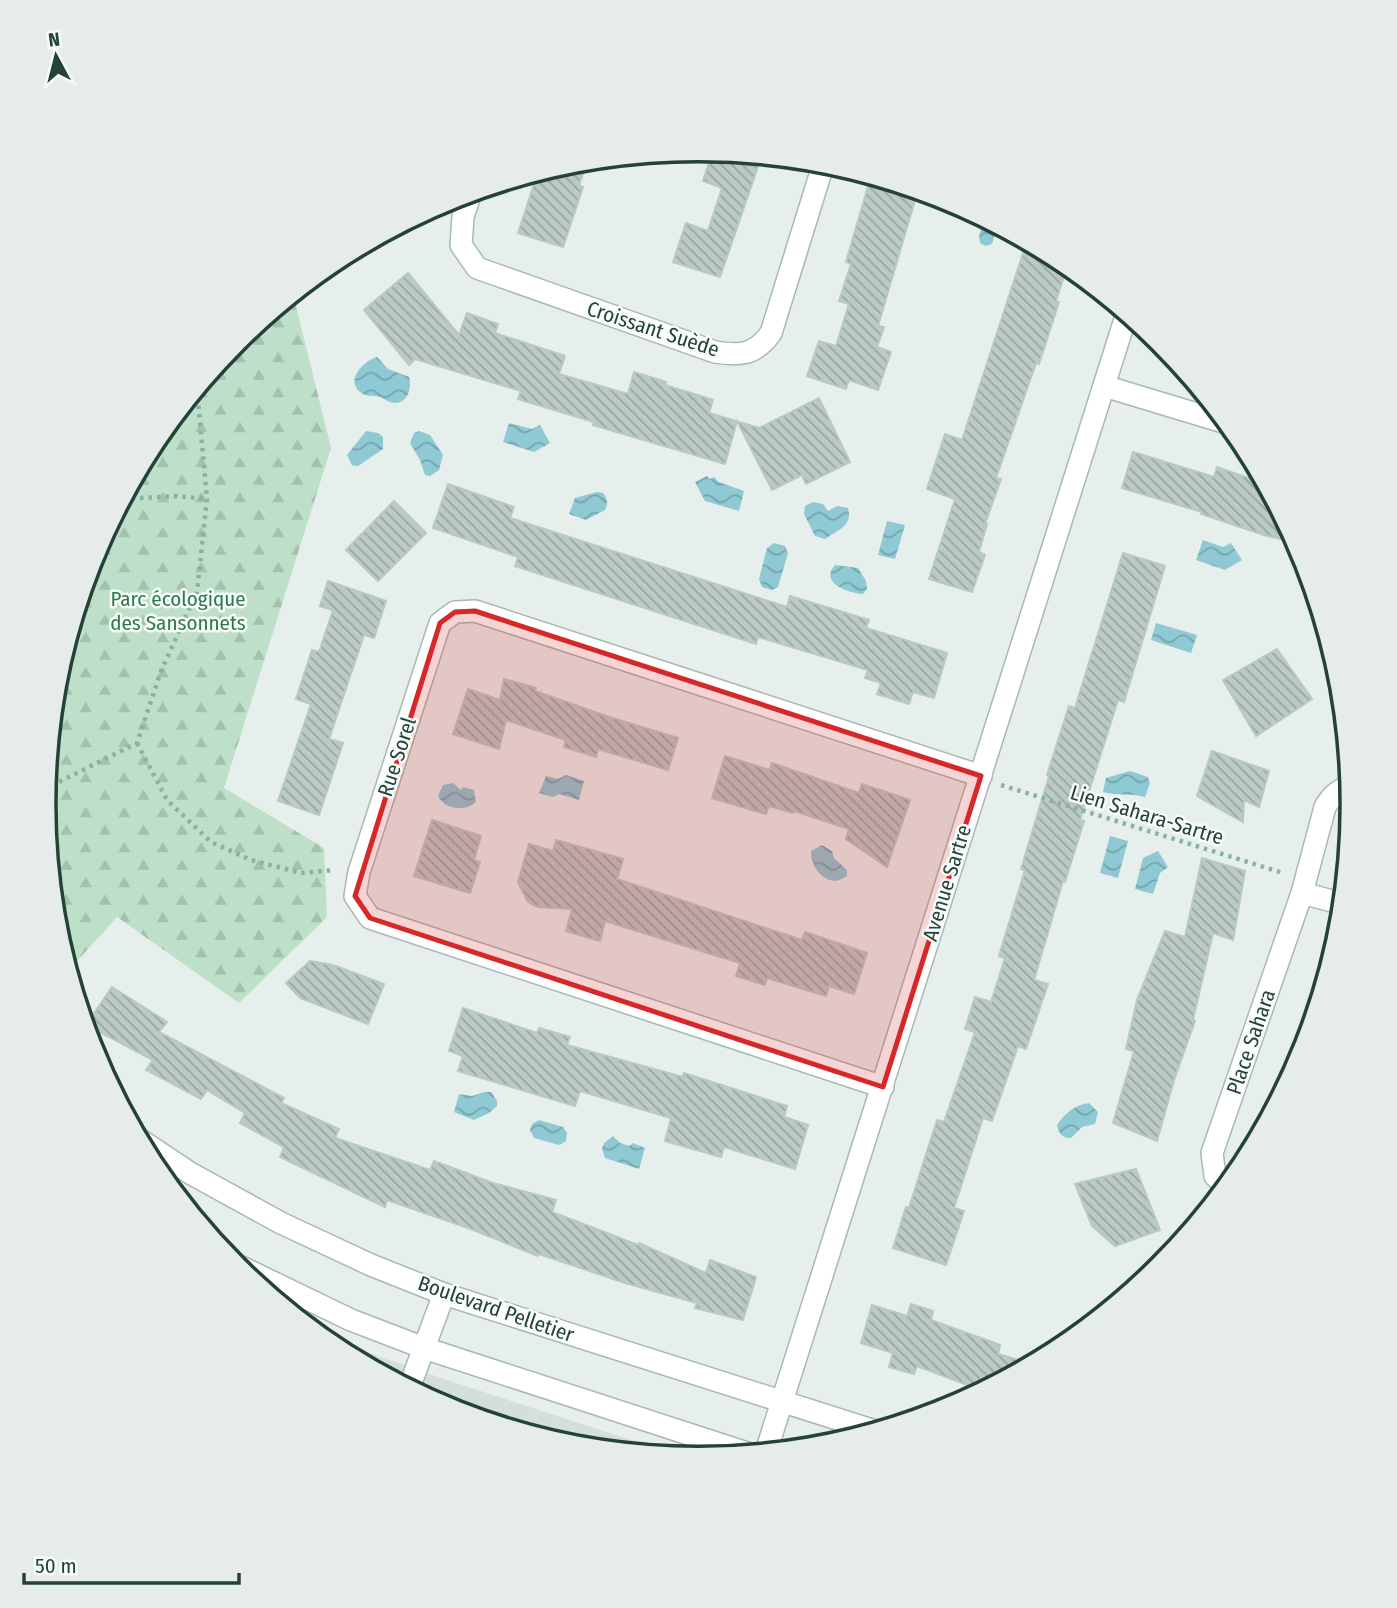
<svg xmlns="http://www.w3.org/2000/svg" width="1397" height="1608" font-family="'Fira Sans Condensed',sans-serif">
<defs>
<pattern id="forest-firs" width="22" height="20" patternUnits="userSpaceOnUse" patternTransform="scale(1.75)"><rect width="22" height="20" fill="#bfe0c8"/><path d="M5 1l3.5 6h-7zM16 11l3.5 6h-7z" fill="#a4c1ad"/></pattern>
<pattern id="water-waves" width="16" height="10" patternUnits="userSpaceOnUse" patternTransform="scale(1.75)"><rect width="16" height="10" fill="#8ec9d4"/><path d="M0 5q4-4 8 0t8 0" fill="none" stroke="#74a5ad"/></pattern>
<pattern id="building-back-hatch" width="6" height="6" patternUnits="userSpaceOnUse" patternTransform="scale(1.75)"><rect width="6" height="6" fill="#bbcac4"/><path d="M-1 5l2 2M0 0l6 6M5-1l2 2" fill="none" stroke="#98a6a0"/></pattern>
</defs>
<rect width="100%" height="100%" fill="#e6efeb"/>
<!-- built -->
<path fill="#d4dfda" d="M 307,1326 L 377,1356 L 450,1381 L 671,1453 L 670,1456 L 570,1446 L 448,1409 L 334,1348 Z"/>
<!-- forest -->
<path fill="url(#forest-firs)" d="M 293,294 L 331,448 L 224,788 L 324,848 L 327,917 L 239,1003 L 117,917 L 68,971 L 56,931 L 44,804 L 56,676 L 94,553 L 154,440 L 236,341 Z"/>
<!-- water -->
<g fill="url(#water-waves)">
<path d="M 984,218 L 1001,227 L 995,234 L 992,244 L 986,246 L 980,243 L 979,236 Z"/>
<path d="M 377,357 L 388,369 L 409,377 C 413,389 406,407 390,402 C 386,401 384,398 380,397 C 375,395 368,397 363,394 C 343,382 363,361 377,357 Z"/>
<path d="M 509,423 L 532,429 L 540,425 L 550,443 L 534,452 L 503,442 Z"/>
<path d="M 366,431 L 378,433 L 383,437 L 383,449 L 358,466 L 352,465 L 347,455 Z"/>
<path d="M 419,431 L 430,435 L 443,455 L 439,470 L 430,476 L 425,475 L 420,460 L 410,443 L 414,433 Z"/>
<path d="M 707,476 L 710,479 L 714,477 L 719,482 L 744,491 L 739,511 L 705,501 L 695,482 Z"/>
<path d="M 597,492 L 603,493 C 608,499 608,503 605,510 L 586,520 L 569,514 L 575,498 Z"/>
<path d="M 813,502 L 823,504 L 828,511 L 837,506 L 848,508 C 853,526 838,530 825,539 L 815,536 L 804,514 L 805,506 Z"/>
<path d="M 887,521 L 905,525 L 895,559 L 878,555 Z"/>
<path d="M 1203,540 L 1223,547 L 1231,543 L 1242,560 L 1225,570 L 1196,560 Z"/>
<path d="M 774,543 L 785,546 L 788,553 L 778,587 L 772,590 L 762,587 L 759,579 L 767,548 Z"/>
<path d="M 835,565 L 858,568 L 866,581 L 867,589 L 863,594 C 848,593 819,583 835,565 Z"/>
<path d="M 1156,623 L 1197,635 L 1191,653 L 1151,640 Z"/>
<path d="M 1130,771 L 1148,777 L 1150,783 L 1145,797 C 1130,793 1118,796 1103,792 L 1106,778 Z"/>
<path d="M 566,775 L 584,781 L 579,800 L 559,794 L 553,797 L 539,793 L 546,776 L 558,779 Z"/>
<path d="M 453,783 L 461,790 L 463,787 L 474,790 L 476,802 C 465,812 445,810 438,796 L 443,785 Z"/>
<path d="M 1110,836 L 1128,841 L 1118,878 L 1100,873 Z"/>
<path d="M 822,845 L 832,851 L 834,858 L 847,870 L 847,876 C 830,890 810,870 811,851 Z"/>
<path d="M 1158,851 L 1168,867 L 1160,873 L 1153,894 L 1135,889 L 1143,858 Z"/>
<path d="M 484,1092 L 491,1092 L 497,1101 L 497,1106 L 489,1113 L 474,1120 L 454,1112 L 459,1094 L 472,1096 Z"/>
<path d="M 1089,1103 L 1098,1112 L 1095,1124 L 1082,1127 L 1071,1138 C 1062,1138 1059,1134 1057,1125 C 1065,1113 1075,1105 1089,1103 Z"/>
<path d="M 539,1120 L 563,1127 L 567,1133 L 566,1141 L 559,1145 L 534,1138 L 530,1130 L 532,1124 Z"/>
<path d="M 613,1136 L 620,1143 L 629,1146 L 633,1143 L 645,1148 L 639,1169 L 605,1158 L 602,1149 L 604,1143 Z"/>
</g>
<!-- building -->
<g fill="url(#building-back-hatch)" stroke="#b8c9c2" stroke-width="2">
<path d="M 713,151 L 762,155 L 720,277 L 673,262 L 686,223 L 708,231 L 722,188 L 703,181 Z"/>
<path d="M 588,160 L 579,185 L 583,187 L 563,247 L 518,233 L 538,172 L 571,162 Z"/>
<path d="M 871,176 L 918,190 L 878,326 L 884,327 L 877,347 L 891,352 L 878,390 L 849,380 L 846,389 L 807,376 L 819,341 L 836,346 L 849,304 L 839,301 L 851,264 L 846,262 Z"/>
<path d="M 1027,241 L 1068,264 L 1056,301 L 1059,302 L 1039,364 L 1036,363 L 996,478 L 1001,479 L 985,524 L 987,524 L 979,552 L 985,555 L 972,592 L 929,579 L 955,499 L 927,489 L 945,434 L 962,440 Z"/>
<path d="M 408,273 L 459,335 L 467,313 L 498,324 L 495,333 L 565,356 L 559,374 L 628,394 L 634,372 L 666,382 L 665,385 L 713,400 L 709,413 L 759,428 L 819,398 L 850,462 L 806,484 L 802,475 L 772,490 L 737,421 L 725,464 L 593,425 L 594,422 L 518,399 L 521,391 L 415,359 L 409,365 L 364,310 Z"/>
<path d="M 1133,452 L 1214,477 L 1217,467 L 1266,484 L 1298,543 L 1264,535 L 1201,514 L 1202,512 L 1122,488 Z"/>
<path d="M 448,484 L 514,507 L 510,518 L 787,607 L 790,596 L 869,620 L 866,628 L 947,653 L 934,698 L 913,692 L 909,704 L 877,694 L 881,683 L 865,678 L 868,670 L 758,637 L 756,644 L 515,566 L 518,557 L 433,528 Z"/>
<path d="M 394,501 L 426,533 L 378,581 L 346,550 Z"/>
<path d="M 1123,553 L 1165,566 L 1124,702 L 1118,700 L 1080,820 L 1084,821 L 1065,882 L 1063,881 L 1034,980 L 1048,984 L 1026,1049 L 1018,1046 L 992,1121 L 983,1118 L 954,1208 L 964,1211 L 946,1265 L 893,1248 L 906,1207 L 909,1208 L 937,1120 L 944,1122 L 975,1032 L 965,1029 L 975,997 L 991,1002 L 1005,958 L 999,956 L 1025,870 L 1021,869 L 1049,776 L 1047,775 L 1069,706 L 1075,708 Z"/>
<path d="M 328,581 L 386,601 L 374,638 L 364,635 L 329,739 L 343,743 L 319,815 L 278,801 L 311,704 L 296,699 L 312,650 L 319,652 L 333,610 L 320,606 Z"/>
<path d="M 1277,649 L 1312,699 L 1256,736 L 1223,680 Z"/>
<path d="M 504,679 L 536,688 L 535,691 L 609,717 L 678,738 L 668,770 L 598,749 L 596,757 L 564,747 L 566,740 L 506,720 L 499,749 L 453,734 L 468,689 L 500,700 Z"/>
<path d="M 1212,751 L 1269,771 L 1259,807 L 1244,800 L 1243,822 L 1197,796 Z"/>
<path d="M 725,756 L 770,770 L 772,763 L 859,793 L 862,784 L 910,800 L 887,867 L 846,839 L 849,829 L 794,811 L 793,813 L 769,806 L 766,814 L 712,798 Z"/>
<path d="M 432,820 L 481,836 L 474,860 L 480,862 L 470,893 L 414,876 Z"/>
<path d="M 556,840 L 623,859 L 617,879 L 802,940 L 805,932 L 867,953 L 854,994 L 829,986 L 826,996 L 767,978 L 765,985 L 736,976 L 740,963 L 605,921 L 600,941 L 566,931 L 572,909 L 538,907 L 528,902 L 518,882 L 529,844 L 553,851 Z"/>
<path d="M 1202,858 L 1245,871 L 1233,940 L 1213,933 L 1193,1020 L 1195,1021 L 1174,1080 L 1157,1141 L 1113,1123 L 1134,1051 L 1126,1049 L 1137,1000 L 1165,931 L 1185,937 Z"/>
<path d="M 310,961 L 333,965 L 384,984 L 368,1024 L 300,998 L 286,983 Z"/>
<path d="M 112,987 L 167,1022 L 159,1032 L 284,1098 L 281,1103 L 339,1129 L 335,1138 L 430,1170 L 434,1161 L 493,1183 L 556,1200 L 552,1212 L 638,1245 L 639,1243 L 706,1273 L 710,1260 L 756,1277 L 743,1320 L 695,1308 L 697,1303 L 625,1283 L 539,1254 L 538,1256 L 471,1229 L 387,1200 L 385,1207 L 280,1157 L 284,1147 L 240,1123 L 245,1113 L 207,1090 L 201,1099 L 146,1070 L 153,1060 L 86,1025 Z"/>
<path d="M 463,1008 L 537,1033 L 539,1028 L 570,1037 L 567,1045 L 683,1077 L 684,1073 L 787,1106 L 784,1117 L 808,1125 L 795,1169 L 724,1147 L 721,1157 L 665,1141 L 671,1118 L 580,1091 L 575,1106 L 458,1071 L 463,1056 L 449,1051 Z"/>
<path d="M 1136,1169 L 1160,1230 L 1115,1246 L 1092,1226 L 1075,1184 Z"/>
<path d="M 911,1304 L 933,1311 L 931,1320 L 1000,1345 L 998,1354 L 1032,1364 L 983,1391 L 917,1366 L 914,1374 L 889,1367 L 893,1353 L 861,1343 L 872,1305 L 907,1316 Z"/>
</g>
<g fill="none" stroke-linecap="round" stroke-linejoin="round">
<defs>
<g id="minor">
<path d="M 471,192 L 463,217 L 461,245 L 477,268 L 715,352 C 741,356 755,355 771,333 L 824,162"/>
<path d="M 1104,386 L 1230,424"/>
<path d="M 1302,893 L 1343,904"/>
<path d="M 883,1087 L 370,918 L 355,896 L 359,872 L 440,623 L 455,612 L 475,611 L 981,776"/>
<path d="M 139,1139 L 190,1173 L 281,1223 L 371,1265 L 444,1294 L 875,1431"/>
<path d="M 1227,1187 L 1215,1176 L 1212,1153 L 1302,893 L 1325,807 C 1332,795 1339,790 1351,785"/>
<path d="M 233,1263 L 351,1320 L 424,1348 L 750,1454"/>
<path d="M 409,1388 L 444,1294"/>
<path d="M 766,1452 L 1127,313"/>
</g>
</defs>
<!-- minor casing -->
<use href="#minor" stroke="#a8b8b2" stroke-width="24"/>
<!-- path -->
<g stroke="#86b3a5" stroke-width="4.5" stroke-dasharray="3.5 5" stroke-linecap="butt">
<path d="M 123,499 L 177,496 L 207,499"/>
<path d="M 137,743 L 167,800 L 211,842 L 251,860 L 301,873 L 335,870"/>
<path d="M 47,775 L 51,786"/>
<path d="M 1001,785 L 1283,873"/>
<path d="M 45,791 L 51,786 L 137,743 L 161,671 L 197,592 L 207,499 L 197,388"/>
</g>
<!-- minor -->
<use href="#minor" stroke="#fff" stroke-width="21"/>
</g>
<!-- marked area -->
<path fill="#d62828" fill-opacity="0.2" stroke="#d62828" stroke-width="5" stroke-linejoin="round" d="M 475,611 L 981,776 L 883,1087 L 370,918 L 355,896 L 440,623 L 455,612 Z"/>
<g text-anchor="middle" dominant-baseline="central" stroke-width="5" stroke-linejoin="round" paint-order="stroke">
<!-- street labels -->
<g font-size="21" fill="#24423a" stroke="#f7fbf9">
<text transform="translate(653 329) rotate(18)">Croissant Suède</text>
<text transform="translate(397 757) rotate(-72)">Rue Sorel</text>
<text transform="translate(1147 815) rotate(17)">Lien Sahara-Sartre</text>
<text transform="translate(947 883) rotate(-73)">Avenue Sartre</text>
<text transform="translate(1251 1042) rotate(-71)">Place Sahara</text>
<text transform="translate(496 1309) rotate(19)">Boulevard Pelletier</text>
</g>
<!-- park labels -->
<g font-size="21" fill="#2d7a4b" stroke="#f7fbf9">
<text x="178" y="599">Parc écologique<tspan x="178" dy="24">des Sansonnets</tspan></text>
</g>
</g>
<!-- crop -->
<path d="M0 0H1397V1608H0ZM56 804a642 642 0 1 1 1284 0a642 642 0 1 1-1284 0Z" fill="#e6ecea" fill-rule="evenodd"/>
<path fill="none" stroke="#24423a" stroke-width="3.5" d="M56 804a642 642 0 1 1 1284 0a642 642 0 1 1-1284 0Z"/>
<!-- north arrow -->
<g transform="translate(56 56) rotate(353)" stroke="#f7fbf9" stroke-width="5" paint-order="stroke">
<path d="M0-5L12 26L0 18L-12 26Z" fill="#24423a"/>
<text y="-10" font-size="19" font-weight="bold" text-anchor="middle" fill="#24423a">N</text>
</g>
<!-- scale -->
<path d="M24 1573v10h215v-10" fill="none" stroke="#24423a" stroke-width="3.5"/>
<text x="35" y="1573" font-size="21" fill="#24423a" stroke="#f7fbf9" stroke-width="5" paint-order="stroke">50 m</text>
</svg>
